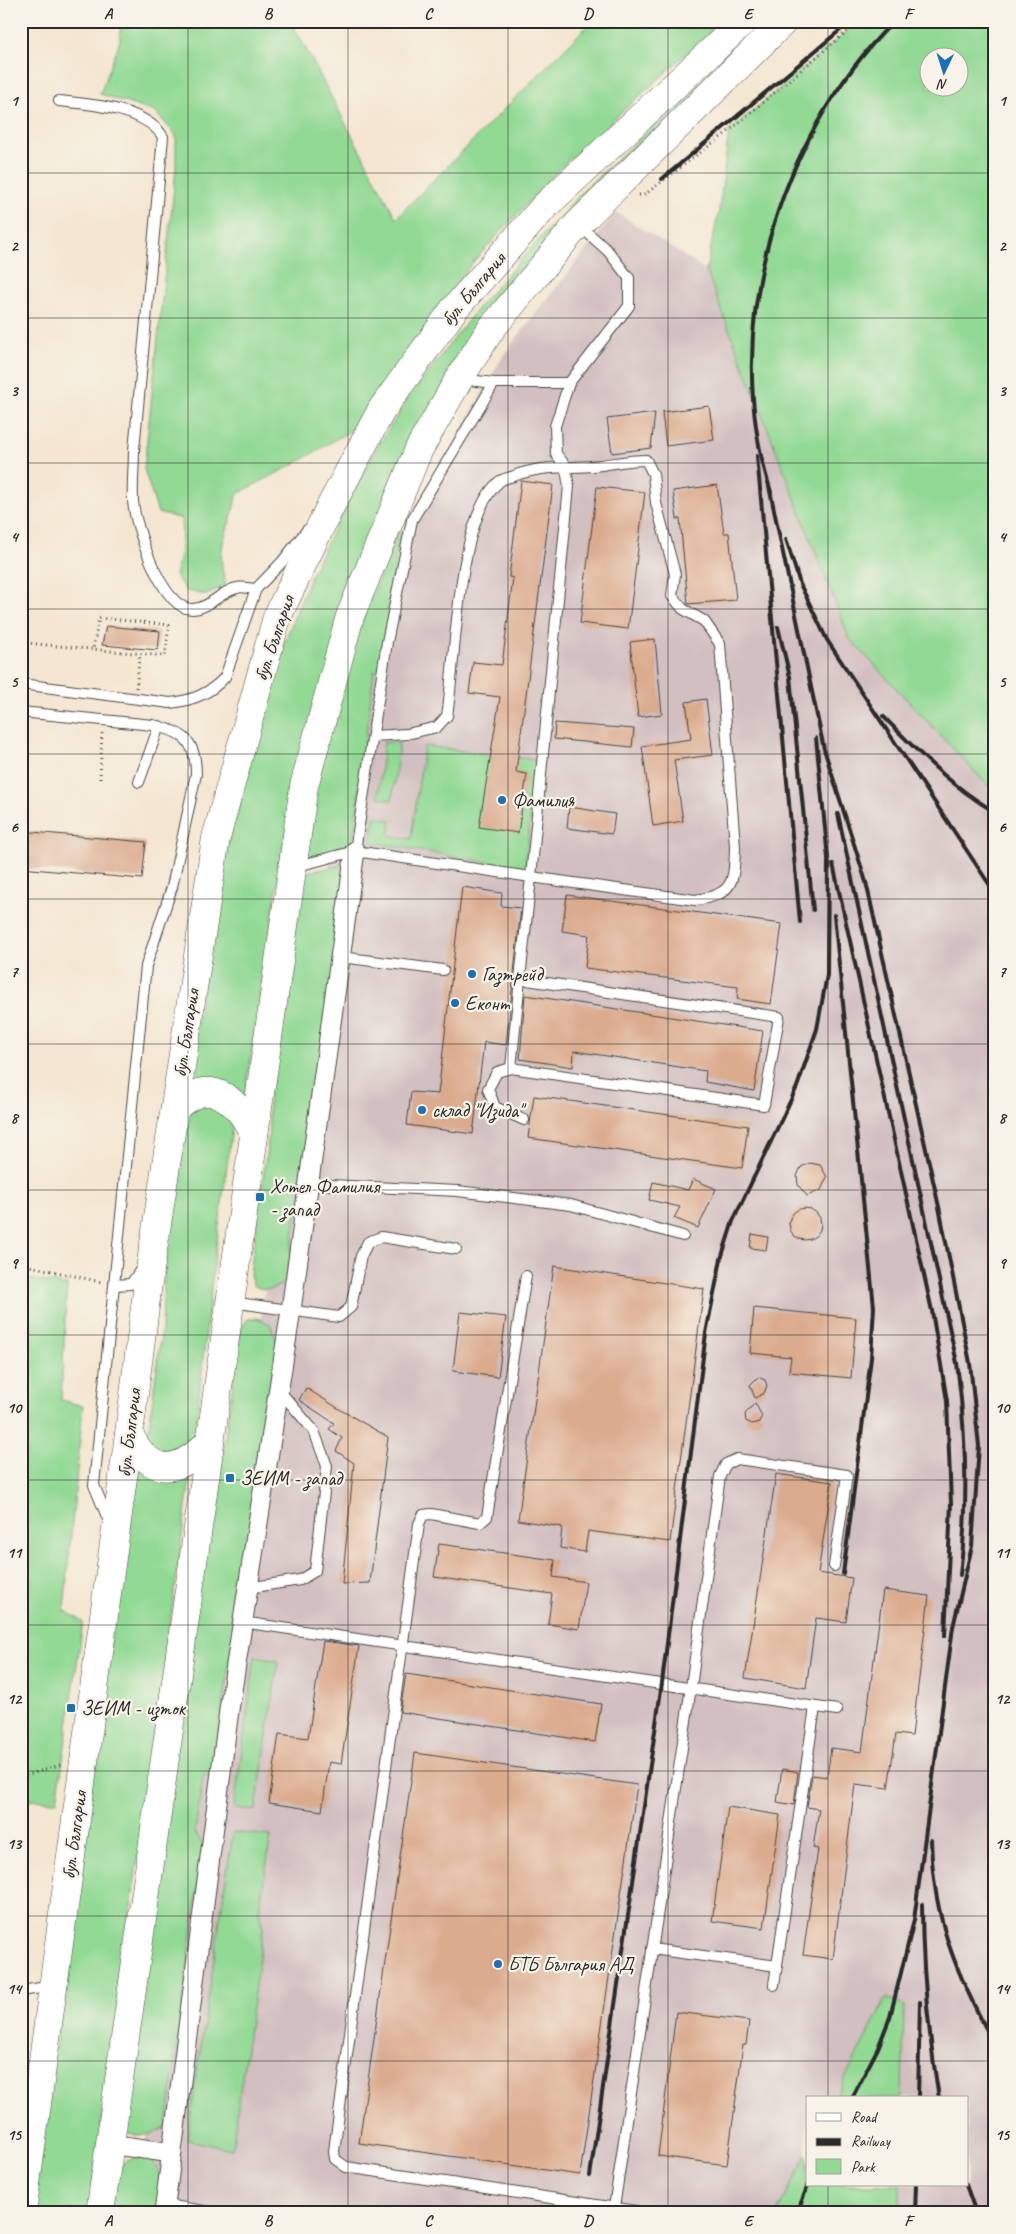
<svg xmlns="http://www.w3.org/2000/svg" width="1016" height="2234" font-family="Caveat,sans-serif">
<rect width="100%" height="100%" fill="#f7f3e8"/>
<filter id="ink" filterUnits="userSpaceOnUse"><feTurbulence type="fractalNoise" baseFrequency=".02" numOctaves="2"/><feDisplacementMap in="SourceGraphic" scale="10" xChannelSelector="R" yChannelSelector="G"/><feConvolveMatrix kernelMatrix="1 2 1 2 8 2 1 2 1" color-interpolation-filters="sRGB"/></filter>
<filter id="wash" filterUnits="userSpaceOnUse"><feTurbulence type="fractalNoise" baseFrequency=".0096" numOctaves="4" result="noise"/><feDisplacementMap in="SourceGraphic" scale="20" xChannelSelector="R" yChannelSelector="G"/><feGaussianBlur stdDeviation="1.12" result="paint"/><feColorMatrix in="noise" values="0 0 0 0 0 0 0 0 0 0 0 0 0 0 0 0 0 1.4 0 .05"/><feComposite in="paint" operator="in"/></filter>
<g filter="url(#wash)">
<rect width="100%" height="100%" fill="#f4e6d0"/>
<!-- industrial -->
<path fill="#d2bfc0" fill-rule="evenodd" d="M 616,212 L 706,270 L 849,638 L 987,785 L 995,789 L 995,2213 L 137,2213 L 195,1778 L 303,1026 L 354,711 L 384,598 L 428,489 L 504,354 ZM 807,2098 L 967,2098 L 967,2185 L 807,2185 Z"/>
<!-- green -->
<g fill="#92d994" stroke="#5e8260" fill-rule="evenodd">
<path d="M 120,21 L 291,21 L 396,218 L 588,25 L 586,21 L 722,21 L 558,170 L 473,262 L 356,427 L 300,461 L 237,494 C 231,530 213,545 226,584 L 207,595 L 186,591 L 175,575 L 181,550 L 182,519 L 158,513 L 144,469 L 176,168 L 176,135 L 155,112 L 100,94 L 120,41 Z"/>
<path d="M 859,21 L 995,21 L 995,789 L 987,785 L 849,638 L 706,270 L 719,211 L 729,131 ZM 928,58 L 958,58 L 958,88 L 928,88 Z"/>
<path d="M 730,55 L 734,60 L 647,139 L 421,434 L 284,841 L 244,1101 L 187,1088 L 220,875 L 266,689 L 311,575 L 342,513 L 376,449 L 410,396 L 480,305 L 583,191 Z"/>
<path d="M 401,523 L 381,672 L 374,671 L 353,842 L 311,858 L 302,850 L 313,782 L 357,634 Z"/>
<path d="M 384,742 L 399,743 L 392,800 L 378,797 Z"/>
<path d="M 424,746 L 536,760 L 525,869 L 371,842 L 374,817 L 391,820 L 389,835 L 411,839 Z"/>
<path d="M 351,864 L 286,1282 C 274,1289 267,1292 254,1286 L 250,1275 L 269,1133 L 268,1072 L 299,873 Z"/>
<path d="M 211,1100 L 226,1111 L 232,1127 L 211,1286 L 195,1434 L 182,1453 L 157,1455 L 147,1443 L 162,1328 L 165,1246 L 185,1115 Z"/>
<path d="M 21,1278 L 67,1285 L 61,1400 L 83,1406 L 64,1610 L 83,1622 L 57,1801 L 21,1800 Z"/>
<path d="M 257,1318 L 270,1324 L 279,1346 L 213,1769 L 203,1777 L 195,1832 L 203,1845 L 167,2127 C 152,2135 141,2138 125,2133 L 199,1570 L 214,1513 L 241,1328 L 248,1319 Z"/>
<path d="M 136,1461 L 191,1471 L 89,2213 L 32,2213 Z"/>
<path d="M 255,1657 L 278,1661 L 256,1810 L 234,1808 Z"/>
<path d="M 233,1832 L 271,1836 L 259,1911 L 263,1929 L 232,2149 L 187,2140 Z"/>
<path d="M 886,1998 L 904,2005 L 902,2098 L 835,2098 Z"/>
<path d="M 807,2153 L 807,2185 L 900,2185 L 900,2213 L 777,2213 Z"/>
<path d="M 139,2156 C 168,2161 160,2191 157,2213 L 109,2213 L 114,2181 L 123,2163 Z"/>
</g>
<g id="blocks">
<!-- building -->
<g fill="#dbab8e">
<path d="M 709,406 L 714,440 L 666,446 L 662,412 Z"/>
<path d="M 655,413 L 651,448 L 612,453 L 607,419 Z"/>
<path d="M 521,481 L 553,485 L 516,772 L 527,774 L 518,833 L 479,827 L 500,697 L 469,693 L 473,662 L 502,665 L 513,578 L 509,577 Z"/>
<path d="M 717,485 L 724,533 L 729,533 L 736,600 L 688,604 L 680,519 L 677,519 L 673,491 Z"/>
<path d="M 597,487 L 645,492 L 628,629 L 580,623 Z"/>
<path d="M 106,626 L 160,631 L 158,650 L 102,645 Z"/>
<path d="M 655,639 L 662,714 L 638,717 L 630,642 Z"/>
<path d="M 706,699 L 713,755 L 674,760 L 683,821 L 653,826 L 642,746 L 691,739 L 686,702 Z"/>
<path d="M 555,723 L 634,729 L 632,747 L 554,739 Z"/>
<path d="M 569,807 L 615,814 L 612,834 L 567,828 Z"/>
<path d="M 21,831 L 146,842 L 142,879 L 21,868 Z"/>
<path d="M 462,887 L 502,893 L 501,906 L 521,908 L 506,1045 L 484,1042 L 473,1134 L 407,1125 L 411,1092 L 438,1094 Z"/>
<path d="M 567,895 L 782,924 L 771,1004 L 737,999 L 738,987 L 585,968 L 589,935 L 562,931 Z"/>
<path d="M 525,995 L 763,1031 L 754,1091 L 705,1082 L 706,1071 L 574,1051 L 573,1067 L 520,1059 Z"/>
<path d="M 534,1096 L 748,1126 L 742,1168 L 528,1138 Z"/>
<path d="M 810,1163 L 820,1165 L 827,1177 L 821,1190 L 807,1196 L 798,1185 L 797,1176 L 801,1167 Z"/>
<path d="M 693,1179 L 716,1189 L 698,1228 L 674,1218 L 680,1207 L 649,1200 L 653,1182 L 688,1190 Z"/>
<circle cx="805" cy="1224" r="16"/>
<path d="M 752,1234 L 768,1237 L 766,1250 L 750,1248 Z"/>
<path d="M 554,1266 L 704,1289 L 670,1542 L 588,1531 L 585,1552 L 560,1548 L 562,1527 L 518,1520 Z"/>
<path d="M 754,1308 L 856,1318 L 851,1378 L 789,1372 L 791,1357 L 750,1353 Z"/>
<path d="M 460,1312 L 506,1317 L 498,1377 L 453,1371 Z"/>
<path d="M 758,1377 L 765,1380 L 767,1386 L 764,1393 L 755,1398 L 750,1385 Z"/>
<path d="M 306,1388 L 344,1412 L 388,1437 L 370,1583 L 342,1584 L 354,1463 L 336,1451 L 342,1438 L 329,1429 L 334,1423 L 299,1400 Z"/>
<path d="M 755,1403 L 762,1416 L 759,1422 L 752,1424 L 746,1421 L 745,1414 Z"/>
<path d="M 776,1474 L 832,1482 L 818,1573 L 852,1578 L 846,1622 L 816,1618 L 806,1688 L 745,1678 Z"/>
<path d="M 439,1544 L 555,1560 L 553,1577 L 586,1582 L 579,1629 L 548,1624 L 552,1594 L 434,1577 Z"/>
<path d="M 883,1590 L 929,1596 L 912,1736 L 896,1734 L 888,1788 L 855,1784 L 833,1959 L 803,1955 L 818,1849 L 813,1848 L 819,1809 L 807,1807 L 812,1775 L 827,1777 L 831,1748 L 862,1752 Z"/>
<path d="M 323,1641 L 359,1646 L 341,1764 L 329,1762 L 322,1811 L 269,1803 L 279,1734 L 308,1738 Z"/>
<path d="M 406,1674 L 601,1704 L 595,1742 L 400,1712 Z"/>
<path d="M 415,1753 L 637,1785 L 580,2175 L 359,2143 Z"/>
<path d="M 782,1769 L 798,1772 L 794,1805 L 777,1802 Z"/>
<path d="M 728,1807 L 780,1815 L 764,1928 L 712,1921 Z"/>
<path d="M 676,2012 L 749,2021 L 746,2045 L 743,2045 L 727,2165 L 658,2156 Z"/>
</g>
</g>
</g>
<g filter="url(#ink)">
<use href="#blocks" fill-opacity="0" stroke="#494744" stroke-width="1"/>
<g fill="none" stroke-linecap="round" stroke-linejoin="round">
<defs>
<g id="lane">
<path d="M 59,101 C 89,104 146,108 163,137 L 134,450 C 134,467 132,484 133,500 C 134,524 162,610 192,609 C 209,609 221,591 237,588 C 242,586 250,589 256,589"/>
<path d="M 460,379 L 494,383 L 569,383 L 629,306 L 629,278 L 608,251 L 579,225"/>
<path d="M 21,684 L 170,703 C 192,701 210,694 225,677 L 256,589 L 282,562 L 307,530"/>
<path d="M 21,712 L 153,725 C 184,732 196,741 196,774 L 172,887 L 146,966 L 94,1485 L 110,1524"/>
<path d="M 373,736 L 407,734 L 437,727 L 447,716 C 456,660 456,516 500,481 C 503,479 510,477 514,476 C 545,464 570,469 601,465 C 616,463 630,460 646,460 L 653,474 L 656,503 L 675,574 L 672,596 L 683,609 L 704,621 L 720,644 L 735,847 C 734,882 734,895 695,900 L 531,877 L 569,486 L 565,465 L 556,454 L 555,426 L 569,383"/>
<path d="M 139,782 L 159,726"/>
<path d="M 355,851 L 387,642 L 412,520 L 494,383"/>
<path d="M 294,867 L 355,851 L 531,877 L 520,979"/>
<path d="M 341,957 L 443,970"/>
<path d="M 511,1068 L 520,979 L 779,1017 L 764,1105 L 511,1068 L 497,1072 L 488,1089 L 495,1107 L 524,1120"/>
<path d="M 309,1184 L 458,1191 L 571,1205 L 683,1236"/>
<path d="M 526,1276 L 487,1517 L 480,1523 L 431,1514 L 423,1515 L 419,1524 L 334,2151 L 335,2159 L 346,2167 L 636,2211"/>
<path d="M 114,1285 L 131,1284 L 141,1269"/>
<path d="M 231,1302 L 339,1317 L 351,1307 L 361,1256 L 368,1242 L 381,1237 L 456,1249"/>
<path d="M 247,1588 L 300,1580 L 315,1571 L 327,1466 L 314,1431 L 278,1389"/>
<path d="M 242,1622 L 837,1710"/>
<path d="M 652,1949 L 777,1966"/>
<path d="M 774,1985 L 815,1707"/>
<path d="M 21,1991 L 53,1986"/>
<path d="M 166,2205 L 217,2213"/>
<path d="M 614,2208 L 691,1687 L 720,1476 L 726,1464 L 737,1459 L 847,1475 L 834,1566"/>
</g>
<g id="street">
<path d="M 109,2144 L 172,2153"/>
<path d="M 164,2213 L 229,1710 L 291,1310 L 355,851"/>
</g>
<g id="highway">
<path d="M 175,1108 C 210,1074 237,1099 254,1134"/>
<path d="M 129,1434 C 151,1479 179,1474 210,1441"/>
<path d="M 22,2213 L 129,1434 L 148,1283 L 216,838 L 277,617 L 328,511 L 382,409 L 455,308 L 545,206 L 744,21"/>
<path d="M 100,2213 L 304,786 L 350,616 L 419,449 L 459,379 L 491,329 L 578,224 L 784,21"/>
</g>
</defs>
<!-- lane casing -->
<use href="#lane" stroke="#494744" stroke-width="12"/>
<!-- street casing -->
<use href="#street" stroke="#494744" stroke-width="21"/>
<!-- highway casing -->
<use href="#highway" stroke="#494744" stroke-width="29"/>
<!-- path -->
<g stroke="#494744" stroke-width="3" stroke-dasharray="1 4" stroke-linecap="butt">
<path d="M 639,195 L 644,195 L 729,131 L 859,21"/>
<path d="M 26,643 L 165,656 L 169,625 L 99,618 L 93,649"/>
<path d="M 136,688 L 140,654"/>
<path d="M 100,779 L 102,733"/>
<path d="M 21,1264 L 101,1282"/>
<path d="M 21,1777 L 63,1764"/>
</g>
<!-- lane -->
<use href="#lane" stroke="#fff" stroke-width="10"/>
<!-- street -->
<use href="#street" stroke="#fff" stroke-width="19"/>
<!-- highway -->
<use href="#highway" stroke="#fff" stroke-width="28"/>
<!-- rail -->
<g stroke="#2b2b2b" stroke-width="4">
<path d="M 662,179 L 851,21"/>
<path d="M 757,456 L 800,922"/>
<path d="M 769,486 L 824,749 L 866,882 L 939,1207 L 970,1363 L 979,1446 L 972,1546 L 953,1627 L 914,1920 L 890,2017 L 878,2048 L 852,2098"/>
<path d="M 771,492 C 719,332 777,138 894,21"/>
<path d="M 786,539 L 800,584 L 827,640 L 995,893"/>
<path d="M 778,627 L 790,677 L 813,910"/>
<path d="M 883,716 C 918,752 951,786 995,812"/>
<path d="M 816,738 L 829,868"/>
<path d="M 838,814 L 957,1363 C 966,1433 969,1504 960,1575"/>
<path d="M 833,864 L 932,1311 L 947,1401 L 951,1504 L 945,1636"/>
<path d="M 834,915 L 874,1307 L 871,1358 L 843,1574"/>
<path d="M 931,1840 C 933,1920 957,1976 995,2045"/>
<path d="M 922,1904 C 922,1972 928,2031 939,2098"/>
<path d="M 918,2098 L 920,2002"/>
<path d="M 590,2176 L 662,1683 L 706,1333 L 721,1259 L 733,1221 L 797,1087 L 817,1029 L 827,975 L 828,861"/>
<path d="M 966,2185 L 976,2213"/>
<path d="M 797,2213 L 808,2185"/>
<path d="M 915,2213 L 916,2185"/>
</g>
</g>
</g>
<!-- grid -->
<path fill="none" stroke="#2b2b2b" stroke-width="1" stroke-opacity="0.55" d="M 188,21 L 188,2213M 348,21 L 348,2213M 508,21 L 508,2213M 668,21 L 668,2213M 828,21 L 828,2098M 21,173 L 995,173M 21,318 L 995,318M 21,463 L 995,463M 21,609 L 995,609M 21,754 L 995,754M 21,899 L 995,899M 21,1044 L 995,1044M 21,1190 L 995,1190M 21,1335 L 995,1335M 21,1480 L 995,1480M 21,1625 L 995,1625M 21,1771 L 995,1771M 21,1916 L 995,1916M 21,2061 L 995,2061M 828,2185 L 828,2213"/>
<!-- markers -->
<g fill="#1f6fb2" stroke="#f7f3e8" stroke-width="2">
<circle cx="502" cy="800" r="5"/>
<circle cx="472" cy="974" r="5"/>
<circle cx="455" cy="1003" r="5"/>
<circle cx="422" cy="1110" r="5"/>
<rect x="255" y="1192" width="10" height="10" rx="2.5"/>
<rect x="225" y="1473" width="10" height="10" rx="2.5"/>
<rect x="66" y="1703" width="10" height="10" rx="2.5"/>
<circle cx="498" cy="1964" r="5"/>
</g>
<g text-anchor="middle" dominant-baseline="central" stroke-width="4.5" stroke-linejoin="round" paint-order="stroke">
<!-- street labels -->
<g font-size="20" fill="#2b2b2b" stroke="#f7f3e8">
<text transform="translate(473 289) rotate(-50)">бул. България</text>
<text transform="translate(274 638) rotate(-71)">бул. България</text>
<text transform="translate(186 1033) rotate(-81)">бул. България</text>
<text transform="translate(129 1433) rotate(-83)">бул. България</text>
<text transform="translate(74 1835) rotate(-82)">бул. България</text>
</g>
<!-- poi labels -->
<g font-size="20" fill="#2b2b2b" stroke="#f7f3e8" text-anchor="start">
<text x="512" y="800">Фамилия</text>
<text x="482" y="974">Газтрейд</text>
<text x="465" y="1003">Еконт</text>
<text x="432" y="1110">склад "Изида"</text>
<text x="270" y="1186">Хотел Фамилия<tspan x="270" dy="23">- запад</tspan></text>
<text x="240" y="1478">ЗЕИМ - запад</text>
<text x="81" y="1708">ЗЕИМ - изток</text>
<text x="508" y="1964">БТБ България АД</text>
</g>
</g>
<!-- margin -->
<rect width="1016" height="2234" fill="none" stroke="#f7f3e8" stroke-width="55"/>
<!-- legend -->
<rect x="806" y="2096" width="162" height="90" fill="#f7f3e8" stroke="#a5a39c"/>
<rect x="816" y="2113" width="25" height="8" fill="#ffffff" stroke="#a5a39c"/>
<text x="851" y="2122" font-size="15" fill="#2b2b2b">Road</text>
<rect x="816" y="2138" width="25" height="8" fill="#2b2b2b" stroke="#a5a39c"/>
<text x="851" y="2146" font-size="15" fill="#2b2b2b">Railway</text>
<rect x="816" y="2159" width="25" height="15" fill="#92d994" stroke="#a5a39c"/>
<text x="851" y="2172" font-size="15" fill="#2b2b2b">Park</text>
<!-- north arrow -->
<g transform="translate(944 72) rotate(184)"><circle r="24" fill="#f7f3e8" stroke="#a5a39c"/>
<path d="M0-4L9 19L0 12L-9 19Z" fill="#1f6fb2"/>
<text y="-8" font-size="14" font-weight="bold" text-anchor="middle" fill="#2b2b2b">N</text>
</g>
<rect x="28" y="28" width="960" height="2178" fill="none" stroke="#2b2b2b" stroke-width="2"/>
<g font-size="16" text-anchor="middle" font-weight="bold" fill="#2b2b2b">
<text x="108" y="19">A</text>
<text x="268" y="19">B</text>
<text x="428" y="19">C</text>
<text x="588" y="19">D</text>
<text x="748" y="19">E</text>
<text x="908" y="19">F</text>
<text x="14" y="106">1</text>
<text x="1002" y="106">1</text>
<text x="14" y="251">2</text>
<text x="1002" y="251">2</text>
<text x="14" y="396">3</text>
<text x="1002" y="396">3</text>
<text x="14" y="542">4</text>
<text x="1002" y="542">4</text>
<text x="14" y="687">5</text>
<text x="1002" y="687">5</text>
<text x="14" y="832">6</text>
<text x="1002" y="832">6</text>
<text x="14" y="977">7</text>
<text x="1002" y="977">7</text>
<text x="14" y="1123">8</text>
<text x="1002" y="1123">8</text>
<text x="14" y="1268">9</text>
<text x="1002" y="1268">9</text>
<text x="14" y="1413">10</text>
<text x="1002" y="1413">10</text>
<text x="14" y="1558">11</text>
<text x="1002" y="1558">11</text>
<text x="14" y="1704">12</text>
<text x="1002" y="1704">12</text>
<text x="14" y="1849">13</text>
<text x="1002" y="1849">13</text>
<text x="14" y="1994">14</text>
<text x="1002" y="1994">14</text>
<text x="14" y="2140">15</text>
<text x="1002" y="2140">15</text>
<text x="108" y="2226">A</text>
<text x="268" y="2226">B</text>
<text x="428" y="2226">C</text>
<text x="588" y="2226">D</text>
<text x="748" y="2226">E</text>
<text x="908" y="2226">F</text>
</g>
</svg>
